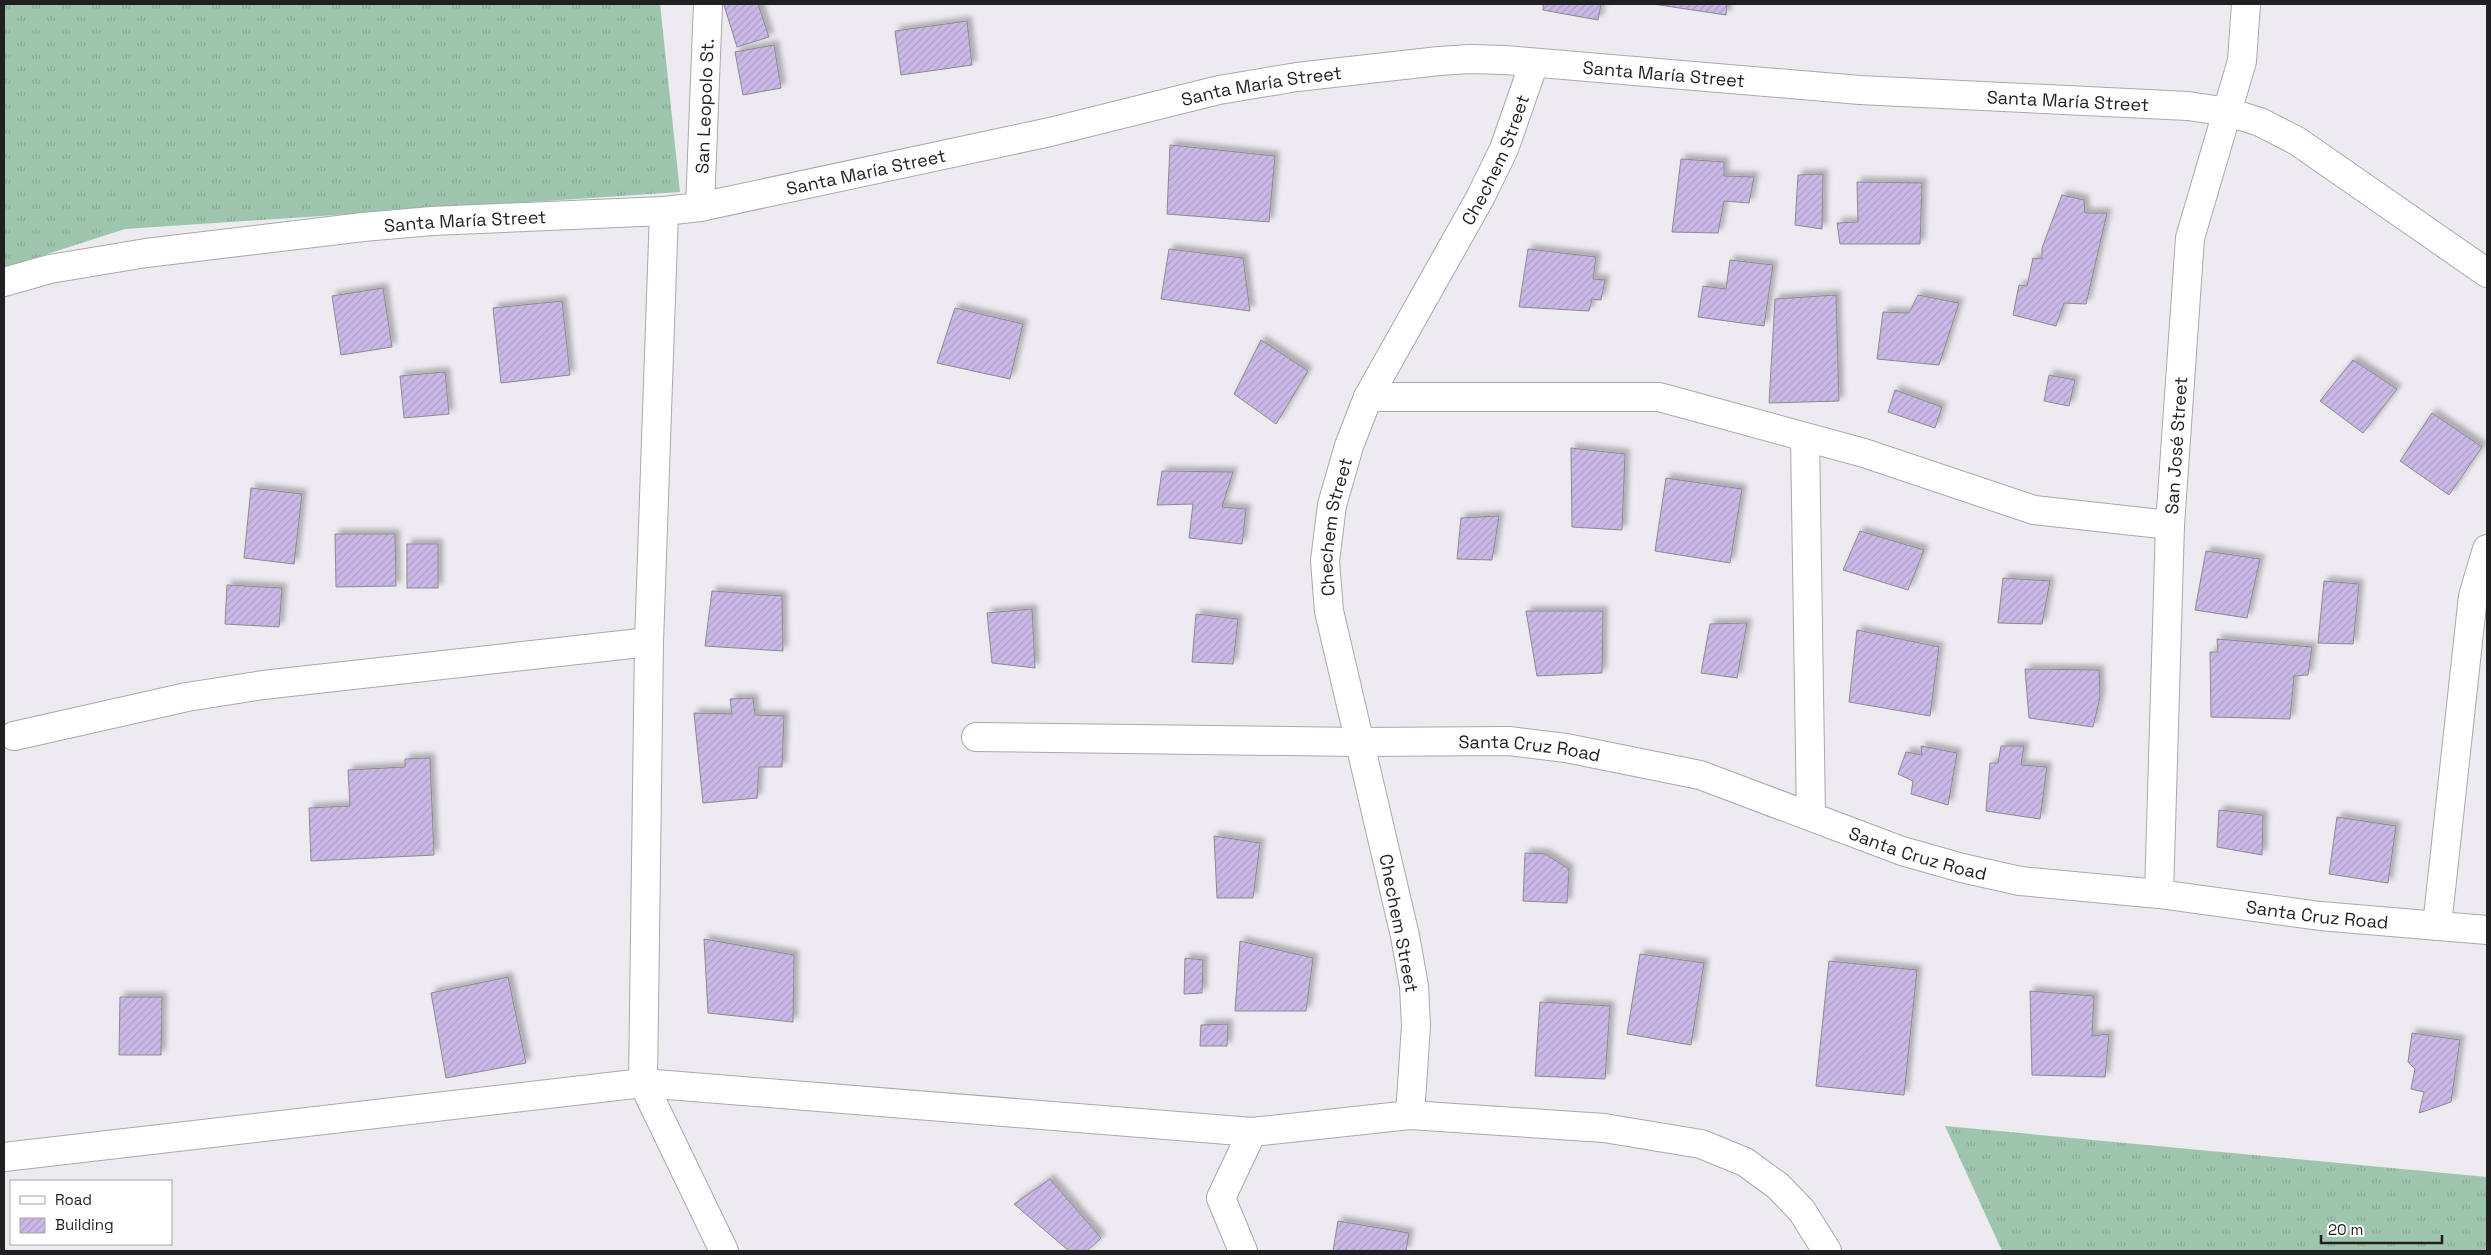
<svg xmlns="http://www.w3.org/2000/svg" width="2491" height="1255" font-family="'Space Grotesk',sans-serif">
<defs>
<pattern id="grass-tufts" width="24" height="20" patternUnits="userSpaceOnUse" patternTransform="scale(1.25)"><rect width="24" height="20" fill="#9ec6ae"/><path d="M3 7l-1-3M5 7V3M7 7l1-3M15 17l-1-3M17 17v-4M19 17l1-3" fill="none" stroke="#88aa95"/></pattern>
<pattern id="building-hatch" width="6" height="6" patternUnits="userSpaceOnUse" patternTransform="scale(1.25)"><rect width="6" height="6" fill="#cab8e7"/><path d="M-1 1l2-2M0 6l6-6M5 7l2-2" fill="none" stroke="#ad9ec6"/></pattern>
<filter id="shadow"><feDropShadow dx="4.5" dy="-4.5" stdDeviation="2.5" flood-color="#0004"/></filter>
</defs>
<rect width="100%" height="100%" fill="#edebf0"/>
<!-- grass -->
<g fill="url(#grass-tufts)">
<path d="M 4,4 L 660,4 L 680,192 L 125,229 L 4,268 Z"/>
<path d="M 1945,1126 L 2487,1177 L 2487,1251 L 2002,1251 Z"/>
</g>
<!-- building -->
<g fill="url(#building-hatch)" stroke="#8c8b8f" filter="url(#shadow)">
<path d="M 728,4 L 758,4 L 769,37 L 737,47 L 724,5 Z"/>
<path d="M 1543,4 L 1601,4 L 1598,20 L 1543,10 Z"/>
<path d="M 1653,4 L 1727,4 L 1726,15 Z"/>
<path d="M 967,21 L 972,65 L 901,75 L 895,31 Z"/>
<path d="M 774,45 L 781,88 L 743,95 L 735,52 Z"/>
<path d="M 1170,145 L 1275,156 L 1269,222 L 1167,214 Z"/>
<path d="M 1681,159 L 1724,162 L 1724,176 L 1754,177 L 1749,203 L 1724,201 L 1718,233 L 1672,232 Z"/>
<path d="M 1823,174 L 1822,229 L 1795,225 L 1798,175 Z"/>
<path d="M 1857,182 L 1922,183 L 1920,244 L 1840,244 L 1837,223 L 1858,222 Z"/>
<path d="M 2062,195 L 2084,200 L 2085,213 L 2107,213 L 2086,304 L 2064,303 L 2056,326 L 2013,315 L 2019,285 L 2027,286 L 2033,258 L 2042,259 L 2042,248 Z"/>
<path d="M 1169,249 L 1243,258 L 1250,311 L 1161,299 Z"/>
<path d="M 1528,249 L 1596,257 L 1593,279 L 1605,280 L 1601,300 L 1592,299 L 1589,311 L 1519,307 Z"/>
<path d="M 1730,260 L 1773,265 L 1764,326 L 1698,317 L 1703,286 L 1726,289 Z"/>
<path d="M 383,288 L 392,347 L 341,355 L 332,296 Z"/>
<path d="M 1836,295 L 1839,401 L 1769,403 L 1775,299 Z"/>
<path d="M 1918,295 L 1959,303 L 1939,365 L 1877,359 L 1883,312 L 1909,313 Z"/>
<path d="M 562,301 L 570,375 L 501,383 L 493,308 Z"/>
<path d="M 955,308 L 1023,324 L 1010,379 L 937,363 Z"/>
<path d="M 1261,340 L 1308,371 L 1276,424 L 1234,394 Z"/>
<path d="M 2353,360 L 2397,389 L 2363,433 L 2320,401 Z"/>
<path d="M 445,372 L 449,414 L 404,418 L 400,376 Z"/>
<path d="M 2049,375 L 2075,380 L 2069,406 L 2044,401 Z"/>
<path d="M 1895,390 L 1942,407 L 1935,428 L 1888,412 Z"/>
<path d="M 2432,413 L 2482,447 L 2449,495 L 2400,461 Z"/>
<path d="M 1571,448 L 1625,454 L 1622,530 L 1572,527 Z"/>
<path d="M 1162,471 L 1233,472 L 1222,507 L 1246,509 L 1242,544 L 1189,538 L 1193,504 L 1157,505 Z"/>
<path d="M 1666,478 L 1742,489 L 1730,563 L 1655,551 Z"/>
<path d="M 251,488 L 302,494 L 294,564 L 244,558 Z"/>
<path d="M 1499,516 L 1492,560 L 1457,559 L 1461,518 Z"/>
<path d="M 1860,531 L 1924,550 L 1908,590 L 1843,570 Z"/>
<path d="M 335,534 L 395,534 L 396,586 L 336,587 Z"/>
<rect x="407" y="544" width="31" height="44"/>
<path d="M 2206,551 L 2260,559 L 2247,618 L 2195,610 Z"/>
<path d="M 2003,578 L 2050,581 L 2042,624 L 1998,623 Z"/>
<path d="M 2324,581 L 2359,584 L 2353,644 L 2318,643 Z"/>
<path d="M 227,585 L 282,588 L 279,627 L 225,624 Z"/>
<path d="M 712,591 L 782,596 L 783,651 L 705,646 Z"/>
<path d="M 1032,609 L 1035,668 L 992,663 L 987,613 Z"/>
<path d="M 1526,611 L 1603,611 L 1602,673 L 1537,676 Z"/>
<path d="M 1196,614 L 1238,619 L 1233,664 L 1192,662 Z"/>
<path d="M 1747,623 L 1737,678 L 1701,673 L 1710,624 Z"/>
<path d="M 1857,630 L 1939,647 L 1930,716 L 1849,702 Z"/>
<path d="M 2217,639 L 2312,647 L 2308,675 L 2294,676 L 2290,719 L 2211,717 L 2210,652 L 2218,652 Z"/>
<path d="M 2025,669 L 2099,670 L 2100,697 L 2093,727 L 2029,718 Z"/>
<path d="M 753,698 L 755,715 L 784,716 L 782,767 L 759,767 L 757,798 L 703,803 L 694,713 L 732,714 L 730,699 Z"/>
<path d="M 1921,746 L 1957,753 L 1948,805 L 1911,794 L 1913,781 L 1898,774 L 1906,752 L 1922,755 Z"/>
<path d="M 2001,746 L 2024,746 L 2021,765 L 2047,767 L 2040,819 L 1986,811 L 1990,763 L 1998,763 Z"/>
<path d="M 430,758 L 434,855 L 311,861 L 309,808 L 350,806 L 348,770 L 405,767 L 405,759 Z"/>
<path d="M 2219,810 L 2263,815 L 2262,855 L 2217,847 Z"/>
<path d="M 2337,817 L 2396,826 L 2388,883 L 2329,874 Z"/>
<path d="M 1214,836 L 1260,843 L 1253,898 L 1217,898 Z"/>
<path d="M 1525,853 L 1545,854 L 1569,869 L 1567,903 L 1523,901 Z"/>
<path d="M 704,939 L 794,955 L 793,1022 L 708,1013 Z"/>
<path d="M 1240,941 L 1313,958 L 1306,1011 L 1235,1011 Z"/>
<path d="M 1640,954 L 1704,963 L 1691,1045 L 1627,1034 Z"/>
<path d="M 1185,958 L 1203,960 L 1202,993 L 1184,994 Z"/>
<path d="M 1829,961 L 1917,970 L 1904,1095 L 1816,1086 Z"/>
<path d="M 508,977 L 526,1063 L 446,1078 L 431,993 Z"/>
<path d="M 2030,991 L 2094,996 L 2092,1036 L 2109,1034 L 2105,1077 L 2032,1075 Z"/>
<path d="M 120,997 L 162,997 L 161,1055 L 119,1055 Z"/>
<path d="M 1540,1002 L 1610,1006 L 1605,1079 L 1535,1076 Z"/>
<path d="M 1228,1024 L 1227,1046 L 1200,1046 L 1201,1025 Z"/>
<path d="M 2412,1033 L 2460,1040 L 2451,1102 L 2419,1113 L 2424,1092 L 2411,1089 L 2415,1069 L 2408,1062 Z"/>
<path d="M 1050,1179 L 1101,1238 L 1087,1251 L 1069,1251 L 1014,1204 Z"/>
<path d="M 1338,1221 L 1409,1233 L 1406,1251 L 1333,1251 Z"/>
</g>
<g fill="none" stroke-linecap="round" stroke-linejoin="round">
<defs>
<g id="minor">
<path id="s1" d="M 700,207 L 708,4"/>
<path d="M 664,211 L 649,642 L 643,1083 L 724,1251"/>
<path d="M 1368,397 L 1659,397 L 1864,453 L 2034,510 L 2170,525"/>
<path d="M 1805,438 L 1811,816"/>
<path d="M 14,736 L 187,697 L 263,685 L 649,642"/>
<path id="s2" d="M 976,737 L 1358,742 L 1509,741 L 1566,748 L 1700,775 L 1902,851 L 1962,868 L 2020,881 L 2159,894 L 2320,916 L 2487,930"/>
<path id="s3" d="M 2159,894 L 2170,525 L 2190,238 L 2242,61 L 2246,4"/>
<path d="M 2437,926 L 2473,596 L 2487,549"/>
<path id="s4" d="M 1410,1115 L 1416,1026 L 1414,986 L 1405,936 L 1329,611 L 1325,561 L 1332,505 L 1349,446 L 1368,397 L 1480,198 L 1504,149 L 1534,63"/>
<path d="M 4,1157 L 643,1083 L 1252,1132 L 1410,1115 L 1604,1128 L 1701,1144 L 1745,1162 L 1778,1186 L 1802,1211 L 1827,1251"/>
<path d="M 1243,1251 L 1221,1198 L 1252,1132"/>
</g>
<g id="tertiary">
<path id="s5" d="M 4,282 L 50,269 L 146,253 L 363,227 L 432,221 L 664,211 L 700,207 L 1050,132 L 1219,90 L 1297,77 L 1439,61 L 1470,59 L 1505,60 L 1860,90 L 2188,106 L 2228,112 L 2260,122 L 2297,141 L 2487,273"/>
</g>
</defs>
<!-- minor casing -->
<use href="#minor" stroke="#aaa8ac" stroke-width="30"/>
<!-- tertiary casing -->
<use href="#tertiary" stroke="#aaa8ac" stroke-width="30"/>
<!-- minor -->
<use href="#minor" stroke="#fff" stroke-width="28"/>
<!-- tertiary -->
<use href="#tertiary" stroke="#fff" stroke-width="28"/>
</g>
<g text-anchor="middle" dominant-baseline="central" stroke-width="4" stroke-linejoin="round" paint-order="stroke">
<!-- street labels -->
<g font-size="18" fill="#201f21" stroke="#fff">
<text stroke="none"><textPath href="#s5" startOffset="1681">Santa María Street</textPath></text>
<text stroke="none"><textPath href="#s5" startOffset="1276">Santa María Street</textPath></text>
<text stroke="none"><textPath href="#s5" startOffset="2086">Santa María Street</textPath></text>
<text stroke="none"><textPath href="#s1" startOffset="101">San Leopolo St.</textPath></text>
<text stroke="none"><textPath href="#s4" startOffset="1004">Chechem Street</textPath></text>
<text stroke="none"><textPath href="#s5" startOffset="871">Santa María Street</textPath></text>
<text stroke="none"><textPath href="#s5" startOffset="466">Santa María Street</textPath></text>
<text stroke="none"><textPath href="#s3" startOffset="449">San José Street</textPath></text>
<text stroke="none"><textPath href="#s4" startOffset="599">Chechem Street</textPath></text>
<text stroke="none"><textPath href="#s2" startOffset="554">Santa Cruz Road</textPath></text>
<text stroke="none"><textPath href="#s2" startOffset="959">Santa Cruz Road</textPath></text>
<text stroke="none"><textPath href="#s2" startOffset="1364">Santa Cruz Road</textPath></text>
<text transform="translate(1399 923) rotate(79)">Chechem Street</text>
</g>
</g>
<!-- border -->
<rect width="2491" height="1255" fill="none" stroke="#201f21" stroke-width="10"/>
<!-- legend -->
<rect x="10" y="1180" width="162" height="65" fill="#ffffff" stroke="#a6a5a6"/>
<rect x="20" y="1196" width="25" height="8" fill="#ffffff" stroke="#a6a5a6"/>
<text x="55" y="1205" font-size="15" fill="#201f21">Road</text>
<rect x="20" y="1218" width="25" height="15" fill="url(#building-hatch)" stroke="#a6a5a6"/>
<text x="55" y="1230" font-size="15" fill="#201f21">Building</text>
<!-- scale -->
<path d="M2321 1235v8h121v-8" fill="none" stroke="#201f21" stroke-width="2.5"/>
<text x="2328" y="1235" font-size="15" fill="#201f21" stroke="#ffffff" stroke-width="4" paint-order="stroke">20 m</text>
</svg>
